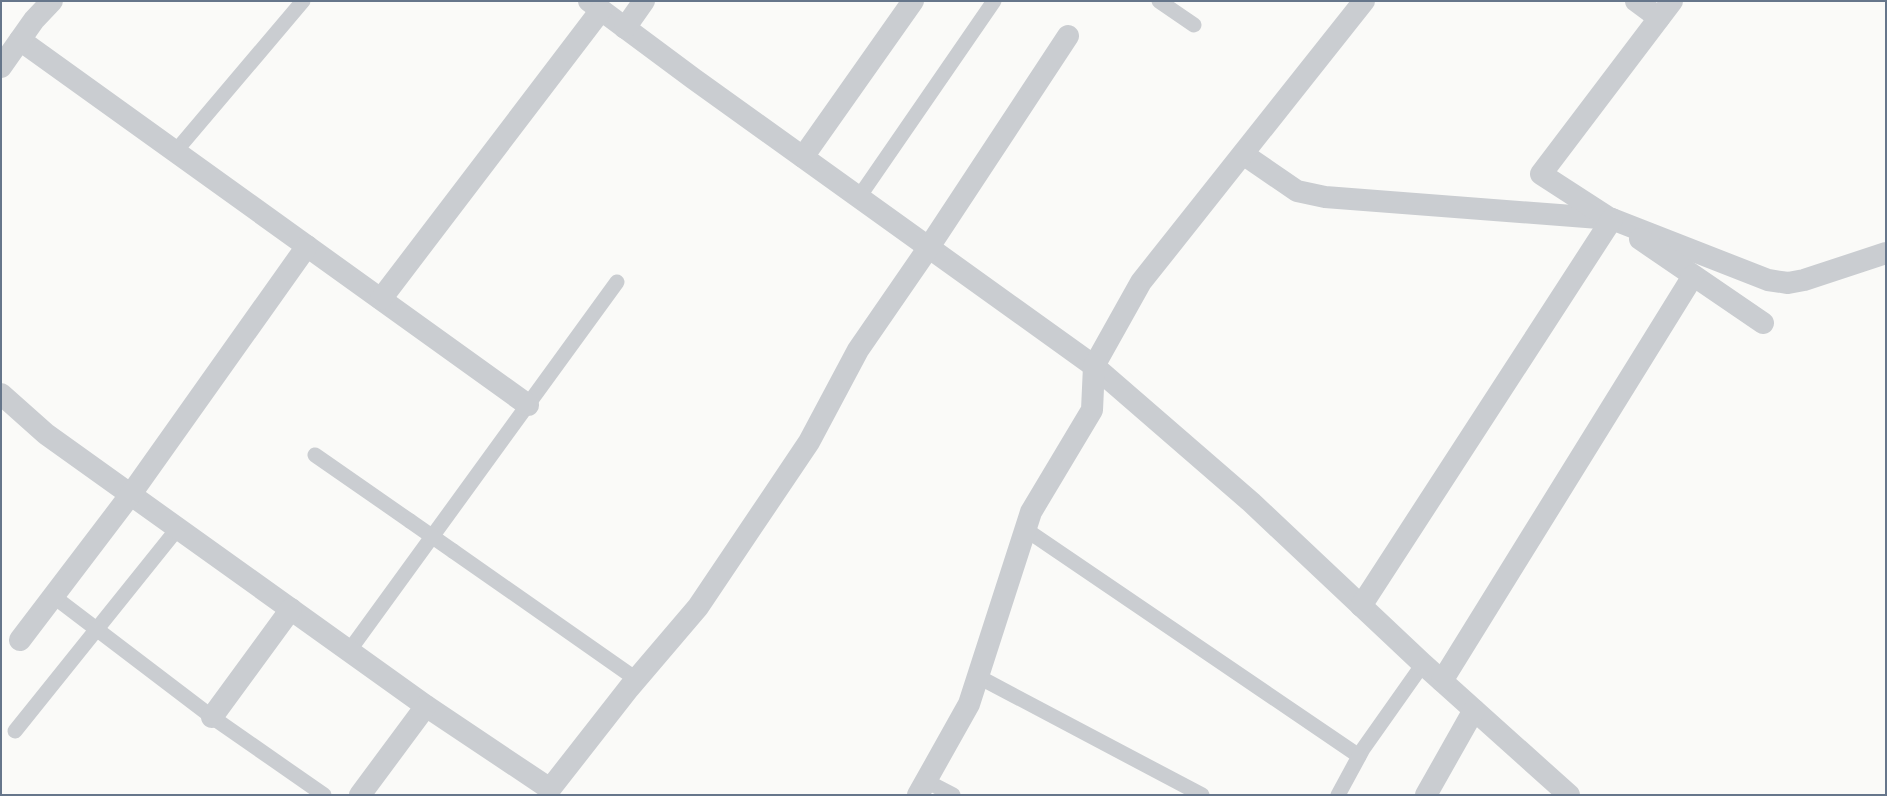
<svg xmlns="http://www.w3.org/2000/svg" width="1887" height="796" font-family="Arial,sans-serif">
<rect width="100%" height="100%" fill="#fafaf8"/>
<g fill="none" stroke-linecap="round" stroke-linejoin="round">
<!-- lane -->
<g stroke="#cacdd1" stroke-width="15">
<path d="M 1159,1 L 1194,25"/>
<path d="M 175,152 L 303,1"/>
<path d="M 859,197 L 994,1"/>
<path d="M 315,455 L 410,521"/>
<path d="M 1025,529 L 1359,756"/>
<path d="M 453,551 L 636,679"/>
<path d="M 53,596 L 212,717 L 324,795"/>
<path d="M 349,651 L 617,282"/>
<path d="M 977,676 L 1202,795"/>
<path d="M 15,731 L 178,528"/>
<path d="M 926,781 L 953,795"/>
<path d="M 1338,795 L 1363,749 L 1423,664"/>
</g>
<!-- street -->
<g stroke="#cacdd1" stroke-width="22">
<path d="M 589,1 L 694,79 L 1094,366 L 1251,502 L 1423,664 L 1569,795"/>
<path d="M 1636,1 L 1659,18"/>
<path d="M 625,28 L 644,1"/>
<path d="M 20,40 L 528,405"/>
<path d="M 1,67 L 34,20 L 52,1"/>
<path d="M 1243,154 L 1297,191 L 1325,197 L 1612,219 L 1768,280 L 1788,283 L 1804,280 L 1886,253"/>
<path d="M 803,157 L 913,1"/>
<path d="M 1609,218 L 1541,174 L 1672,1"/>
<path d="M 1640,239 L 1763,323"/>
<path d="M 381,299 L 601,10"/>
<path d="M 1,394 L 46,434 L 426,706 L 550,789 L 629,688 L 698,607 L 809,442 L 858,350 L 929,247 L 1068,36"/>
<path d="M 1361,606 L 1612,219"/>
<path d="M 20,640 L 131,494 L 307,246"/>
<path d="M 1442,681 L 1693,276"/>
<path d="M 212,717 L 291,609"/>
<path d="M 360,795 L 426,706"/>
<path d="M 918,795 L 969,704 L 1031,512 L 1092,410 L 1094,366 L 1141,282 L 1364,1"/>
<path d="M 1426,795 L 1474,710"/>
</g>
<!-- lane-bridge -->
<path stroke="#cacdd1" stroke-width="15" d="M 410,521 L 453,551"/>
</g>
<!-- border -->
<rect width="1887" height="796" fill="none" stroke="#66768b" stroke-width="4"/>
</svg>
